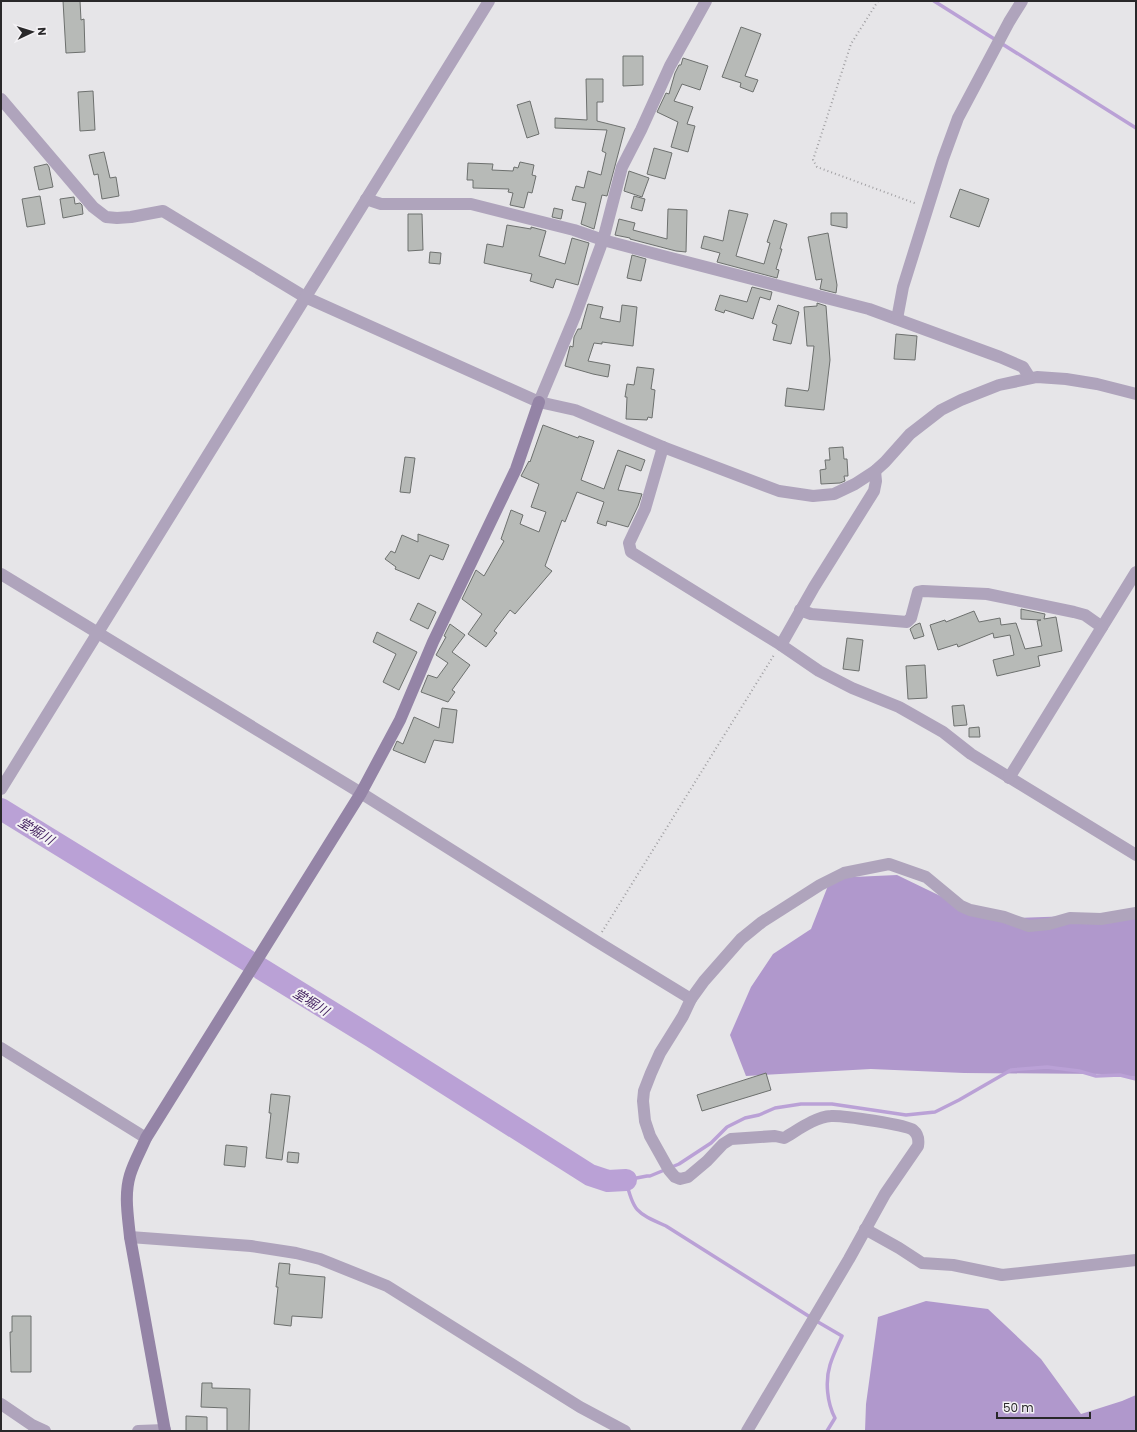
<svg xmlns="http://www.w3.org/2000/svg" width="1137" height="1432" font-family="Poppins,'Noto Sans JP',sans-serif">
<rect width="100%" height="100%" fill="#e6e5e8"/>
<!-- forest -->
<g fill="#b098cc">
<path d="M 897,875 L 988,919 L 1100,915 L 1136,915 L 1136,1077 L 1104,1074 L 964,1073 L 871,1069 L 746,1076 L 730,1035 L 751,987 L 773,954 L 811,929 L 831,878 Z"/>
<path d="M 926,1301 L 988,1309 L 1041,1359 L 1081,1414 L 1122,1401 L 1136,1395 L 1136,1431 L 865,1431 L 866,1404 L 878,1317 Z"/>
</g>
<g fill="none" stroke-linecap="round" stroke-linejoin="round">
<!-- stream -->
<g stroke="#baa1d6" stroke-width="3.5">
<path d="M 934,1 L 1136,128"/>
<path d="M 827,1431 L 835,1418 C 827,1403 825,1381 830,1365 C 833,1355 838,1345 842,1336 L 818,1322 L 666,1226 C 637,1213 633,1212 626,1180 L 647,1176 L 650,1176 L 679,1164 L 711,1143 L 727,1127 L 745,1118 L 759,1115 L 775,1108 L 801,1104 L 832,1104 L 906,1115 L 935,1112 L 959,1100 L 1011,1070 L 1047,1067 L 1079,1071 L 1096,1076 L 1120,1075 L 1136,1079"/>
</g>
<!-- river -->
<path stroke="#baa1d6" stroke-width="22" d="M 1,809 L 372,1037 L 590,1175 L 608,1181 L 626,1180"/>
</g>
<!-- building -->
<g fill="#b7bab7" stroke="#6d706e">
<path d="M 63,1 L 80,1 L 81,20 L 84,19 L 85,52 L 66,53 Z"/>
<path d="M 741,27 L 761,34 L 745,76 L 758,80 L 753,92 L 740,87 L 741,83 L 722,77 Z"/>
<path d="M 623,56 L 643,56 L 643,85 L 623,86 Z"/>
<path d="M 683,58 L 708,66 L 700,90 L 682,84 L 674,101 L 693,107 L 687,124 L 695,126 L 688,152 L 671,147 L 678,122 L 657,112 L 666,93 L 669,94 L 675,73 L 679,65 L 681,65 Z"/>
<path d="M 586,79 L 603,79 L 603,102 L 597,102 L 597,121 L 625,128 L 607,196 L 602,195 L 594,229 L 581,224 L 586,203 L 572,200 L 576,186 L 584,188 L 588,171 L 601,175 L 606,153 L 602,151 L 607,130 L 555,128 L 555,118 L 587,120 Z"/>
<path d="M 93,91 L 95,130 L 80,131 L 78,92 Z"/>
<path d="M 530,101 L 539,134 L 527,138 L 517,105 Z"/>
<path d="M 654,148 L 672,153 L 665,179 L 647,174 Z"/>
<path d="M 104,152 L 110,178 L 116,177 L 119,196 L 102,199 L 98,174 L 94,175 L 89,155 Z"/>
<path d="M 520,162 L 534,165 L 532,175 L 536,176 L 532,193 L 528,192 L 524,208 L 510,205 L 513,193 L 508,192 L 509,189 L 473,188 L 473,180 L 467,180 L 468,163 L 493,164 L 492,170 L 513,171 L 514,167 L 518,168 Z"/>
<path d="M 47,164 L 49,167 L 53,187 L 39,190 L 34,167 Z"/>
<path d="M 629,171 L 649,178 L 642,197 L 624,191 Z"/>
<path d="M 960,189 L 989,199 L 979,227 L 950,217 Z"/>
<path d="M 40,196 L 45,224 L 27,227 L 22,199 Z"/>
<path d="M 634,196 L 645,199 L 642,211 L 631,208 Z"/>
<path d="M 74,197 L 75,204 L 80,203 L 82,205 L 83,214 L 63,218 L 60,199 Z"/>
<path d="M 554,208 L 563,210 L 561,219 L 552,217 Z"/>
<path d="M 668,209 L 687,210 L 686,252 L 676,251 L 630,239 L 630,238 L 615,235 L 619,219 L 635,223 L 633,230 L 667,239 Z"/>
<path d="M 729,210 L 748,214 L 736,256 L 764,264 L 770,243 L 767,242 L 774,220 L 787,224 L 780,249 L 782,249 L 776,269 L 779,270 L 777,278 L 717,262 L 720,253 L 701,248 L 704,236 L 723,241 Z"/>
<path d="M 831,213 L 847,213 L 847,228 L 831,225 Z"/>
<path d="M 408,214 L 422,214 L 423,250 L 408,251 Z"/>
<path d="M 507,225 L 531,229 L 531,227 L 546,231 L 539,256 L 565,264 L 572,238 L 589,243 L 578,285 L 556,279 L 553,288 L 530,281 L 532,274 L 484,263 L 487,244 L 503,247 Z"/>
<path d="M 828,233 L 837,285 L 836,293 L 820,289 L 822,279 L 816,280 L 808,237 Z"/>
<path d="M 430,252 L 441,253 L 440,264 L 429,263 Z"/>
<path d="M 632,255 L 646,259 L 641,281 L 627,278 Z"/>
<path d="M 752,287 L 772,292 L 770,300 L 760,297 L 753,319 L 725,310 L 724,313 L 715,310 L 720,295 L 747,302 Z"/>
<path d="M 817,303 L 826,306 L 830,360 L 824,410 L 785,406 L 787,388 L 808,391 L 809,388 L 814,346 L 807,346 L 804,307 L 817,306 Z"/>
<path d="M 588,304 L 603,307 L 600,318 L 620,322 L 622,305 L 637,307 L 633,346 L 602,342 L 602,344 L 594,343 L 588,361 L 610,365 L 608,377 L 593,374 L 565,366 L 570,346 L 573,347 L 574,337 L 578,329 L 581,329 Z"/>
<path d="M 778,305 L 799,312 L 791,344 L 773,340 L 777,325 L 772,323 Z"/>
<path d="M 896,334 L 917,336 L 915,360 L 894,359 Z"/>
<path d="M 637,367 L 654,369 L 651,389 L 655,390 L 652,418 L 648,417 L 647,420 L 626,419 L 627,397 L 625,397 L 627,384 L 634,385 Z"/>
<path d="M 543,425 L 578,438 L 579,436 L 594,441 L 581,480 L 604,489 L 618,450 L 645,460 L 641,471 L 626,465 L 618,490 L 642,494 L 638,506 L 628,527 L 607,521 L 606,526 L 597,523 L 604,502 L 577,492 L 565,522 L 562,520 L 545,566 L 552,571 L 515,614 L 510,610 L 494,631 L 497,633 L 486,647 L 468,634 L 482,614 L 462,599 L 476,570 L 484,576 L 504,541 L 501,539 L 511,510 L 523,515 L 520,524 L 539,532 L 546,512 L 531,507 L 539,484 L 521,476 L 529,461 L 530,462 Z"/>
<path d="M 843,447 L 844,459 L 847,459 L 848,476 L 844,476 L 845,481 L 840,483 L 821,484 L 820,470 L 826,469 L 825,460 L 830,460 L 829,448 Z"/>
<path d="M 405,457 L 415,458 L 410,493 L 400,492 Z"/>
<path d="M 418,534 L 449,545 L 443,560 L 430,555 L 419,579 L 395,569 L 396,567 L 385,559 L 391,551 L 395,553 L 402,535 L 418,542 Z"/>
<path d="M 418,603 L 436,612 L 428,629 L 410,620 Z"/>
<path d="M 1021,609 L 1045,614 L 1044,619 L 1056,617 L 1062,651 L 1038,656 L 1040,666 L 997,676 L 993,660 L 1014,655 L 1010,635 L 994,638 L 993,633 L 958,647 L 957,644 L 938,650 L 930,625 L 945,620 L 946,622 L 974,611 L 979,622 L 1000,618 L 1001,625 L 1016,623 L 1025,649 L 1042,646 L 1037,621 L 1041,620 L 1021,619 Z"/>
<path d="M 920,623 L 924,636 L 914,639 L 910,629 L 915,625 Z"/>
<path d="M 450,624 L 465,635 L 452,652 L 470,665 L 452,690 L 455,692 L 448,702 L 421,692 L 428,675 L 437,678 L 448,663 L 436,655 L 446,637 L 444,636 Z"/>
<path d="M 377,632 L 417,652 L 399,690 L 383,682 L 396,654 L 373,642 Z"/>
<path d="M 847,638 L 863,640 L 859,671 L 843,669 Z"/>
<path d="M 925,665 L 927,698 L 908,699 L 906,666 Z"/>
<path d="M 964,705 L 967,725 L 954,726 L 952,706 Z"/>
<path d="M 442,708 L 457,710 L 453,743 L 434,740 L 425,763 L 393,750 L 397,741 L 403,744 L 414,717 L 439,728 Z"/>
<path d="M 979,727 L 980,737 L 969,737 L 969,728 Z"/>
<path d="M 766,1073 L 771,1090 L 702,1111 L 697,1095 Z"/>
<path d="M 271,1094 L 290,1096 L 282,1160 L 266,1158 L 271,1113 L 269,1113 Z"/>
<path d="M 226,1145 L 247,1147 L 245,1167 L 224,1165 Z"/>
<path d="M 288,1152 L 299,1153 L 298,1163 L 287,1162 Z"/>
<path d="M 279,1263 L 290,1264 L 289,1274 L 325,1277 L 322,1318 L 292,1316 L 291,1326 L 274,1324 L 278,1287 L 276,1287 Z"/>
<path d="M 12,1316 L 31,1316 L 31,1372 L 11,1372 L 10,1332 L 12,1332 Z"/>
<path d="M 202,1383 L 212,1383 L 212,1388 L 250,1389 L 249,1431 L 227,1431 L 227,1408 L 201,1407 Z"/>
<path d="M 186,1416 L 207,1417 L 207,1431 L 186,1431 Z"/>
</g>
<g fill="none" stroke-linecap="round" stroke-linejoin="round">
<!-- path -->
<g stroke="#a09fa2" stroke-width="2" stroke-dasharray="1 3" stroke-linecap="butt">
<path d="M 878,1 L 851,44 L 813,160 L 817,167 L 917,204"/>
<path d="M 602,932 L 774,655"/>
</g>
<!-- street -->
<g stroke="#afa4bc" stroke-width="12">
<path d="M 1,99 L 93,207 L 106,217 L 117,218 L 131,217 L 163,211 L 305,297 L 539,402 L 575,410 L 663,447 L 779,491 L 813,496 L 834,494 L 855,484 L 875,471 L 885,462 L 910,434 L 941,410 L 961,400 L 999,385 L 1037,377 L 1066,379 L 1097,384 L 1136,394"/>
<path d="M 366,199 L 381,204 L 471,204 L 574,230 L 603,240 L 671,258 L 869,309 L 1000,357 L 1023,367 L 1030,378"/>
<path d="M 897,319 L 903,287 L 943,159 L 958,118 L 1009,22 L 1022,1"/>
<path d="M 539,402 L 575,316 L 603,240 L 622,167 L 641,130 L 670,66 L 706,1"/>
<path d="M 663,447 L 645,509 L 629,543 L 631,552 L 781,645 L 819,671 L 852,688 L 899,707 L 943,732 L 971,754 L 1136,855"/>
<path d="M 1,574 L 361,793 L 596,941 L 691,999"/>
<path d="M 800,610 L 811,614 L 907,622 L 911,618 L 918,592 L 923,591 L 987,594 L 1074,612 L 1085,615 L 1102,627"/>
<path d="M 781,645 L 814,587 L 874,491 L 876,481 L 875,471"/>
<path d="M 1009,778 L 1136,572"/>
<path d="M 1,789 L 489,1"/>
<path d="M 1,1048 L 146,1138"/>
<path d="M 865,1229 L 899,1248 L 922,1263 L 953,1265 L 1002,1275 L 1136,1260"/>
<path d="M 130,1237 L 251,1246 L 296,1253 L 320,1259 L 387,1286 L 580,1407 L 625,1431"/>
<path d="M 1,1404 L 32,1425 L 45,1431"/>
<path d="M 138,1431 L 165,1430"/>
<path d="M 747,1431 L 849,1259 L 885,1194 L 918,1146 C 919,1140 918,1134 913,1130 C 907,1125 842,1115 831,1116 C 815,1117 798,1130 784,1138 L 775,1136 L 731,1139 L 723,1144 L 707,1161 L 688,1177 L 680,1179 L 675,1177 L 669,1170 L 650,1136 L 645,1121 L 643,1101 L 644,1091 L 651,1073 L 660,1053 L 683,1016 L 691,999 L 704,981 L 741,939 L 762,922 L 820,885 L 844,873 L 889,864 L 926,877 L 961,906 L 970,910 L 1004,917 L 1029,926 L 1049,924 L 1070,918 L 1101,919 L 1136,913"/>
</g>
<!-- secondary -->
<path stroke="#9484a6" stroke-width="12" d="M 165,1431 L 130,1237 C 128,1216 124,1195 130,1175 C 134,1162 141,1150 146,1138 L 361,793 L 400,720 L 433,642 L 516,469 L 539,402"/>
</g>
<g text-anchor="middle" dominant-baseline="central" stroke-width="4" stroke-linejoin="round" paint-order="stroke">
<!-- water labels -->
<g font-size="13" font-style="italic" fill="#401e5d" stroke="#f4f2f5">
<text transform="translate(36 831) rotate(32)">堂堀川</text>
<text transform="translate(311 1002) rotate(32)">堂堀川</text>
</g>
</g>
<!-- border -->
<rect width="1137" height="1432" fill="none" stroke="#29282a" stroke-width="4"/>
<!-- north arrow -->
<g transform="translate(32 32) rotate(86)" stroke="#f4f2f5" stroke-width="3" paint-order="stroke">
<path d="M0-3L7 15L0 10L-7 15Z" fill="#29282a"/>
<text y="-6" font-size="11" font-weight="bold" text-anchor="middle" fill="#29282a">N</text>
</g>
<!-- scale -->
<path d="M997 1412v6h93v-6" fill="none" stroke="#29282a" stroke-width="2"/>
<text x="1003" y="1412" font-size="12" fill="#29282a" stroke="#f4f2f5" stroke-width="3" paint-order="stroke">50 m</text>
</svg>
